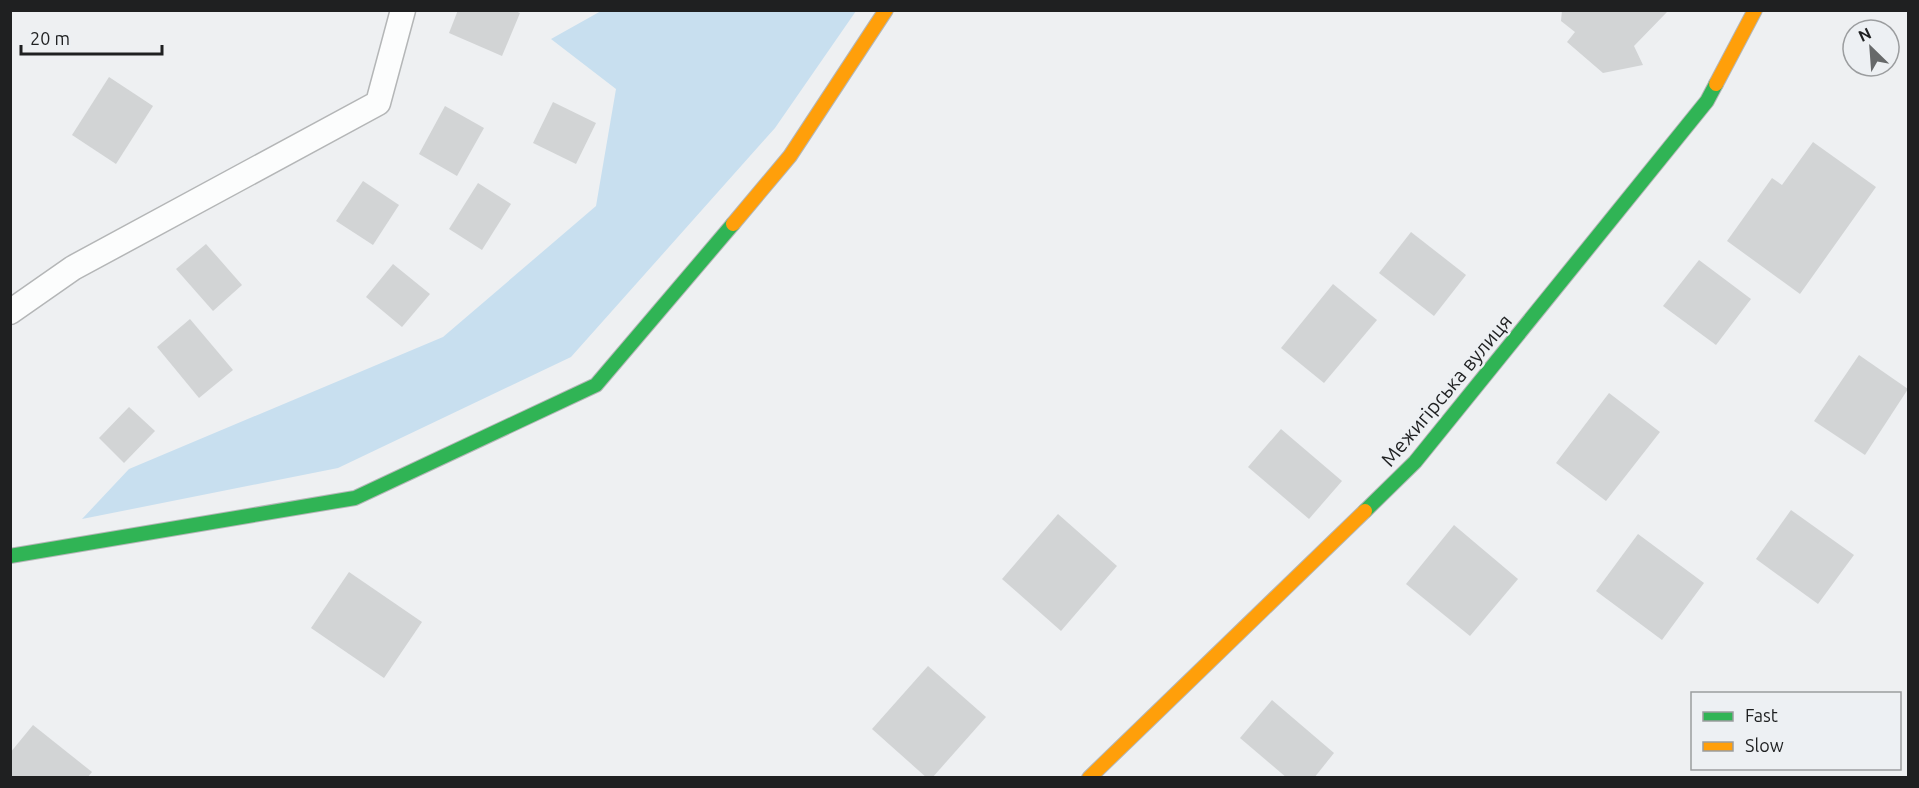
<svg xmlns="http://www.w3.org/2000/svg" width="1919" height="788" font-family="Ubuntu,sans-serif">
<rect width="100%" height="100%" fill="#eef0f2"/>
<!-- green -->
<path fill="#c8dfef" d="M 601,11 L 856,11 L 775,128 L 571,357 L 338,468 L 82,519 L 129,469 L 443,337 L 596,206 L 616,89 L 551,39 Z"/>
<!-- building -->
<g fill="#d2d4d5">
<path d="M 458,10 L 513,10 L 520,13 L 502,56 L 449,33 Z"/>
<path d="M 1562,10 L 1665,10 L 1667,12 L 1634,46 L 1643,65 L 1603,73 L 1567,42 L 1575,32 L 1561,21 Z"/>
<path d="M 109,77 L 153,106 L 116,164 L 72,135 Z"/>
<path d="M 553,102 L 596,123 L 576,164 L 533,143 Z"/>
<path d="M 445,106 L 484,128 L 457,176 L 419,154 Z"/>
<path d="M 1813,142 L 1876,187 L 1800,294 L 1727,241 L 1772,178 L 1782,185 Z"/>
<path d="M 363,181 L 399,205 L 373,245 L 336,221 Z"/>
<path d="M 478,183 L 511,204 L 482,250 L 449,229 Z"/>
<path d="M 1411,232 L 1466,275 L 1434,316 L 1379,273 Z"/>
<path d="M 206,244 L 242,285 L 213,311 L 176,269 Z"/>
<path d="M 1699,260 L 1751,299 L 1716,345 L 1663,306 Z"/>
<path d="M 393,264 L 430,294 L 402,327 L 366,297 Z"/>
<path d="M 1333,284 L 1377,320 L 1324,383 L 1281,348 Z"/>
<path d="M 190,319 L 233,370 L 199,398 L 157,347 Z"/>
<path d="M 1859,355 L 1908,389 L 1865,455 L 1814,421 Z"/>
<path d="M 1609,393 L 1660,432 L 1606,501 L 1556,463 Z"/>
<path d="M 129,407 L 155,431 L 124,463 L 99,438 Z"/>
<path d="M 1281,429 L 1342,481 L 1309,519 L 1248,467 Z"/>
<path d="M 1791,510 L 1854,555 L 1818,604 L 1756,559 Z"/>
<path d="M 1058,514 L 1117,566 L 1061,631 L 1002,579 Z"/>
<path d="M 1454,525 L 1518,579 L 1470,636 L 1406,584 Z"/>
<path d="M 1638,534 L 1704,583 L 1662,640 L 1596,591 Z"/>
<path d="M 349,572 L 422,622 L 384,678 L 311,628 Z"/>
<path d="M 928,666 L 986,717 L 932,778 L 927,778 L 872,729 Z"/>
<path d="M 1272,700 L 1334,753 L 1314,778 L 1287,778 L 1240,738 Z"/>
<path d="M 33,725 L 92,772 L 87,778 L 10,778 L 10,753 Z"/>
</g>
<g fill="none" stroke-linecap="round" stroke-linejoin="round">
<defs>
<path id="lane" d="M 10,312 L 73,268 L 378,103 L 403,10"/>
<g id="fast">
<path d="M 1365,511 L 1415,462 L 1707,101 L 1716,84"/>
<path d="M 10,556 L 355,498 L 596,385 L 733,224"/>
</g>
<g id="slow">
<path d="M 1716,84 L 1755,10"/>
<path d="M 733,224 L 790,156 L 886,10"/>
<path d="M 1089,778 L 1365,511"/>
</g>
</defs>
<!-- lane casing -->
<use href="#lane" stroke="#b4b6b7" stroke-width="27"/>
<!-- fast casing -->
<use href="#fast" stroke="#b4b6b7" stroke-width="16"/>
<!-- slow casing -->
<use href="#slow" stroke="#b4b6b7" stroke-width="16"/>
<!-- lane -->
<use href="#lane" stroke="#fcfdfd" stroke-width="24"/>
<!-- fast -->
<use href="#fast" stroke="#30b455" stroke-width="14"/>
<!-- slow -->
<use href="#slow" stroke="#ff9f0a" stroke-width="14"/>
</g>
<g text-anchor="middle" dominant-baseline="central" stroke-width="5" stroke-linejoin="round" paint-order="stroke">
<!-- street labels -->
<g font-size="20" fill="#1f2021" stroke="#edf0f3">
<text transform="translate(1446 390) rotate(-50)">Межигірська вулиця</text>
</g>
</g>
<!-- border -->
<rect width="1919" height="788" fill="none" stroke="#1f2021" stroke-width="24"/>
<!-- legend -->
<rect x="1691" y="692" width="210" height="78" fill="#edf0f3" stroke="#9b9d9f" stroke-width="1.5"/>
<rect x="1703" y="712" width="30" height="9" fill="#30b455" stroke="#9b9d9f" stroke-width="1.5"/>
<text x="1745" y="722" font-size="18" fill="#1f2021">Fast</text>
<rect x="1703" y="742" width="30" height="9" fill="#ff9f0a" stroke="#9b9d9f" stroke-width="1.5"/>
<text x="1745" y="752" font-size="18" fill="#1f2021">Slow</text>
<!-- north arrow -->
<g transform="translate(1871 48) rotate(335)"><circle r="28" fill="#edf0f3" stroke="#9b9d9f" stroke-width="1.5"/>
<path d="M0-4.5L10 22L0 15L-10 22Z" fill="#67696a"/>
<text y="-9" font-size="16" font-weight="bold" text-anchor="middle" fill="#1f2021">N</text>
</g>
<!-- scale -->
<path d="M21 45v9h141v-9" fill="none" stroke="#1f2021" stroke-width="3"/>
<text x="30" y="45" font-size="18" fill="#1f2021" stroke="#edf0f3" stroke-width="4.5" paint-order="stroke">20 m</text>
</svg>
